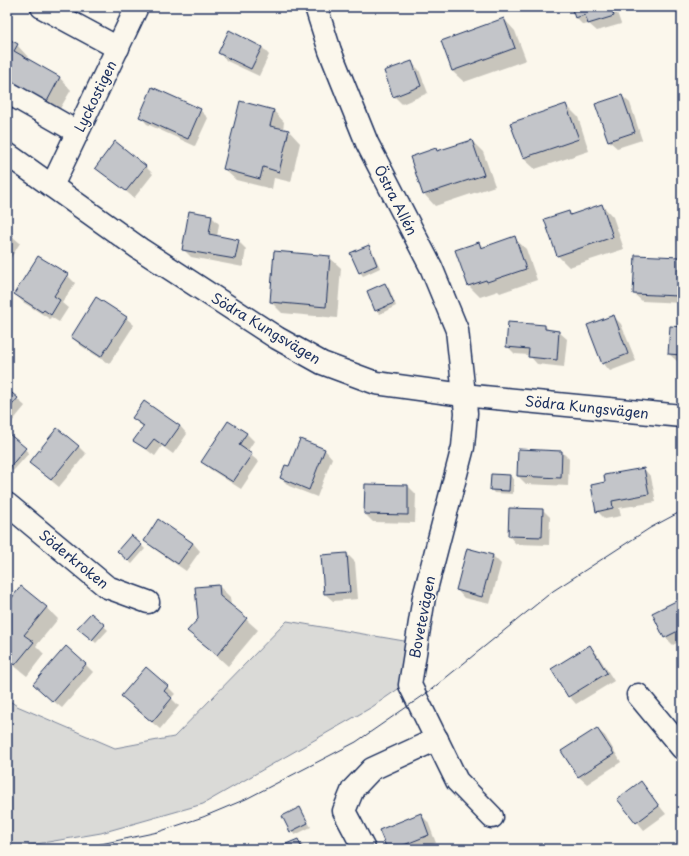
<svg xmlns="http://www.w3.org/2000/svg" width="689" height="856" font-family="'Playpen Sans',sans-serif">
<rect width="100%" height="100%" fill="#fbf7ec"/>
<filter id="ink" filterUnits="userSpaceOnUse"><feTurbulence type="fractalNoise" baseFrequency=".025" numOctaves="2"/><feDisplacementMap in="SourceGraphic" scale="8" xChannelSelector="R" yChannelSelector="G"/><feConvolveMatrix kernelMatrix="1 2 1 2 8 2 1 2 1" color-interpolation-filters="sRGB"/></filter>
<g filter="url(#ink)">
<!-- green -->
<path fill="#dadad7" stroke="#7a849a" d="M 287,621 L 410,642 L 401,687 L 372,707 L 203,804 L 101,833 L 7,849 L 7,699 L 17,706 L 115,748 L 174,737 Z"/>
<!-- shadow -->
<g fill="#0003">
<path d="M 572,7 L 615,7 L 621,24 L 597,31 L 589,24 L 583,25 L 576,18 Z"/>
<path d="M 504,19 L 515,31 L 526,60 L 464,82 L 452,71 Z"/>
<path d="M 7,40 L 17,45 L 28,57 L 27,59 L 60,78 L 71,90 L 55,117 L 7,90 Z"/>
<path d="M 262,47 L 269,55 L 259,76 L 227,61 L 219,53 Z"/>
<path d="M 411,62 L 419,70 L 428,93 L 402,104 L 394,96 Z"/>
<path d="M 622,96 L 630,103 L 642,140 L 617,148 L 609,141 Z"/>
<path d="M 566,105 L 578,117 L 589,151 L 535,169 L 523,158 Z"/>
<path d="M 200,110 L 208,118 L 195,146 L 147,124 L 140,116 Z"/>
<path d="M 273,110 L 284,122 L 283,130 L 289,131 L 300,143 L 291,182 L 274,178 L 272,189 L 236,180 L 224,169 Z"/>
<path d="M 472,141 L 483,152 L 495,186 L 435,206 L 424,194 L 436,150 L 439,152 Z"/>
<path d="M 145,166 L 153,174 L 134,198 L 96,167 Z"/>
<path d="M 602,205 L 613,217 L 624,249 L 569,267 L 557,255 L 569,212 L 572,215 Z"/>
<path d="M 211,216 L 219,224 L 217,237 L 238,241 L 246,249 L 243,267 L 191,257 L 183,249 Z"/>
<path d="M 7,232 L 20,243 L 7,264 Z"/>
<path d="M 514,238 L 526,249 L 537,280 L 500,293 L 498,291 L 480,297 L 468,285 L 479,243 L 484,248 Z"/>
<path d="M 369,246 L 372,250 L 380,268 L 363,276 L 360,272 Z"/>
<path d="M 329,257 L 341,268 L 337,318 L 282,313 L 271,302 Z"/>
<path d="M 679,258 L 682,261 L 682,303 L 642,301 L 634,294 Z"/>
<path d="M 67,275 L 75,283 L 62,303 L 68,308 L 59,322 L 51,317 L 50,319 L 23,302 L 15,294 Z"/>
<path d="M 385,284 L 389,288 L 396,306 L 380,314 L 376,310 Z"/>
<path d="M 613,316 L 621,324 L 636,361 L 610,371 L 603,363 Z"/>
<path d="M 126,318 L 134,325 L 109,364 L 80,345 L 72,337 Z"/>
<path d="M 545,326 L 550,331 L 559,332 L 567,339 L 564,367 L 537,364 L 529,355 L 515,354 L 507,346 Z"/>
<path d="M 682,328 L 682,362 L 677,361 L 669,354 Z"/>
<path d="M 7,390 L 25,406 L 7,428 Z"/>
<path d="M 133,418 L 180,426 L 187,434 L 173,454 L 162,446 L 155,456 L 135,441 L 144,428 Z"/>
<path d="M 246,433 L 254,441 L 247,452 L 259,462 L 241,489 L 210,469 L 202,462 Z"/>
<path d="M 8,435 L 29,453 L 13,471 L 7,466 Z"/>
<path d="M 301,440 L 325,450 L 332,458 L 317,497 L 289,486 L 281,478 L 290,468 Z"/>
<path d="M 78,446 L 86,454 L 59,487 L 30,463 Z"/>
<path d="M 562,452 L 569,459 L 568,486 L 526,484 L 518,476 Z"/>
<path d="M 644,469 L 651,477 L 656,502 L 619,508 L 621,516 L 605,519 L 597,511 L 606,483 Z"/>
<path d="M 510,476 L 514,479 L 513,494 L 494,493 L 491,489 Z"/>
<path d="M 408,486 L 416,494 L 415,523 L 373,522 L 365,514 Z"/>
<path d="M 510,509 L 543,510 L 550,517 L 549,545 L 516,544 L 509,536 Z"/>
<path d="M 159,520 L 193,543 L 200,551 L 186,571 L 153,548 L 145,540 Z"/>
<path d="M 141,545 L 145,549 L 132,564 L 122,555 Z"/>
<path d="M 467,549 L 493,556 L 501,564 L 490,604 L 464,598 L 457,590 Z"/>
<path d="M 347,554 L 355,562 L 358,599 L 333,601 L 325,594 Z"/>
<path d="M 219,586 L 230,597 L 231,606 L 258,630 L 228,666 L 189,631 L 199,619 Z"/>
<path d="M 682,599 L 682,640 L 673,645 L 665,637 Z"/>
<path d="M 7,605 L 46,607 L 58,619 L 36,646 L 44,654 L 27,676 L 7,660 Z"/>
<path d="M 91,614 L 108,630 L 96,643 L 82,631 Z"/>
<path d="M 590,646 L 597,654 L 614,681 L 576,704 L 569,696 Z"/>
<path d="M 85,664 L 93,672 L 62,708 L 42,692 Z"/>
<path d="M 167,686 L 175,694 L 171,698 L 179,706 L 160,729 L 130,704 Z"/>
<path d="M 597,729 L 605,736 L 621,762 L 587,784 L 579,777 L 563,751 Z"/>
<path d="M 641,783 L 666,814 L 644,830 L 619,799 Z"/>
<path d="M 299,808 L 311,827 L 295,835 L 291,831 Z"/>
<path d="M 421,815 L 428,822 L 436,843 L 420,849 L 388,849 Z"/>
<path d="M 298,841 L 306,849 L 277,849 Z"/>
</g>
<!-- building -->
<g fill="#c3c5c9" stroke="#1b2f5e">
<path d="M 571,7 L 611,7 L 614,16 L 588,24 L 585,15 L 575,18 Z"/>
<path d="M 504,18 L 515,48 L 452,71 L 441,41 Z"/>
<path d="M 229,30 L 262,47 L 251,69 L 218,53 Z"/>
<path d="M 7,38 L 18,44 L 14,51 L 60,77 L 44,107 L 7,86 Z"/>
<path d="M 412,61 L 421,86 L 393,97 L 384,71 Z"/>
<path d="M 152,87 L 201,109 L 188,139 L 139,117 Z"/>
<path d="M 622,95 L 635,132 L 608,141 L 595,104 Z"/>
<path d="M 240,101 L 274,110 L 270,126 L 289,130 L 279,172 L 263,167 L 260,179 L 223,169 Z"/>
<path d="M 566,104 L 579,139 L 523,158 L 510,123 Z"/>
<path d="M 472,140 L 484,175 L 423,195 L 410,157 L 436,148 L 437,151 Z"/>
<path d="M 115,141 L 146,166 L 126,191 L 95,168 Z"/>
<path d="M 602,204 L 613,237 L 557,256 L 544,219 L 569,211 L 570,215 Z"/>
<path d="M 189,211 L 212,215 L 209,234 L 239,240 L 235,259 L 182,250 Z"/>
<path d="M 7,231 L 13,235 L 7,245 Z"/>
<path d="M 515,236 L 526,269 L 487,282 L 486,280 L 468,286 L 455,250 L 479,242 L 481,248 Z"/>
<path d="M 369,245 L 377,265 L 359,273 L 350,253 Z"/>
<path d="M 274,251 L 330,256 L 326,307 L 270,302 Z"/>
<path d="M 635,255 L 680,257 L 678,296 L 633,294 Z"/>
<path d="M 38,256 L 68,274 L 54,296 L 60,300 L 51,315 L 44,310 L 42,312 L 14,294 Z"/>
<path d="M 385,283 L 394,303 L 375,311 L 367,291 Z"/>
<path d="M 96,297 L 127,317 L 101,357 L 71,337 Z"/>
<path d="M 614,315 L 628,354 L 602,364 L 587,325 Z"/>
<path d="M 508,322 L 545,325 L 545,329 L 559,331 L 557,360 L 528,357 L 529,349 L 506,347 Z"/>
<path d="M 670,326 L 682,327 L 682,355 L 668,354 Z"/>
<path d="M 7,389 L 18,398 L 7,411 Z"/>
<path d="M 144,401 L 180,426 L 165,447 L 154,439 L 146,449 L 133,441 L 144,426 L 132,418 Z"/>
<path d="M 228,421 L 247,433 L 239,445 L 252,454 L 233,482 L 201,462 Z"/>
<path d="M 57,428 L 79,446 L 51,480 L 29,463 Z"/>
<path d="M 8,433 L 26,448 L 9,468 L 7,467 Z"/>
<path d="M 300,439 L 325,449 L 309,490 L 280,478 L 285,465 L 289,466 Z"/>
<path d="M 518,449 L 562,451 L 561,478 L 517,476 Z"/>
<path d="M 644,468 L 649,494 L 612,501 L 613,508 L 596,512 L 591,485 L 605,482 L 604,475 Z"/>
<path d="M 491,474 L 510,475 L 509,491 L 490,490 Z"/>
<path d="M 365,484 L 408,485 L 408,515 L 364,514 Z"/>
<path d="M 509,508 L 543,509 L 542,537 L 508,536 Z"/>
<path d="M 158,519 L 193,543 L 178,564 L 144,541 Z"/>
<path d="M 131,535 L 142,545 L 128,561 L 117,551 Z"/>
<path d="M 467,548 L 493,555 L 482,597 L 456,590 Z"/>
<path d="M 347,553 L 350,592 L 324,594 L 321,555 Z"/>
<path d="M 219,585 L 220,596 L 247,618 L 217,655 L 187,631 L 198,619 L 195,587 Z"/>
<path d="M 21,586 L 47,607 L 24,635 L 34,642 L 15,665 L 7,659 L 7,604 Z"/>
<path d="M 682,598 L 682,629 L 664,638 L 652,613 Z"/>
<path d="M 91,613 L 105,625 L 92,640 L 77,628 Z"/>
<path d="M 590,645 L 607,673 L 568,697 L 551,669 Z"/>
<path d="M 66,646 L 86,664 L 53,702 L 33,684 Z"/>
<path d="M 146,667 L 168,686 L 164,691 L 172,698 L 152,722 L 121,696 Z"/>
<path d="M 597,728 L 614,754 L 578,777 L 561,751 Z"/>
<path d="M 641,781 L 659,806 L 636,823 L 617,799 Z"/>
<path d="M 300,807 L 308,823 L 290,832 L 282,816 Z"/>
<path d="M 421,813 L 429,835 L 394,849 L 387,849 L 379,830 Z"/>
<path d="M 298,839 L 302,849 L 274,849 Z"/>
</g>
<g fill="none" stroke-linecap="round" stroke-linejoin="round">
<defs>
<g id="minor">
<path d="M 42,7 L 118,48"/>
<path d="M 316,7 L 330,51 L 367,143 L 431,267 L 457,330 L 466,413 L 463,447 L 424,597 L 410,685 L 457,781 L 492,817"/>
<path d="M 7,92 L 77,132"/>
<path d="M 7,154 L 140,249 L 277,338 L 322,363 L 376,383 L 463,395 L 682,416"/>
<path d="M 52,186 L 137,7"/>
<path d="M 7,504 L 107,587 L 148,602"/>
<path d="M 638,695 L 682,748"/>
<path d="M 364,849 L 344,811 L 353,789 L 372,769 L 437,739"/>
</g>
</defs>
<!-- minor casing -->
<use href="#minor" stroke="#1b2f5e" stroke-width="25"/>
<!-- minor -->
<use href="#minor" stroke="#fbf7ec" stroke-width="22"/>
<!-- tram -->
<path stroke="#1b2f5e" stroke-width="1" d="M 77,849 L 158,832 L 203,817 L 246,799 L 356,742 L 427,693 L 553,591 L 650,528 L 682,511"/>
</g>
</g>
<g text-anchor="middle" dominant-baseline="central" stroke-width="3" stroke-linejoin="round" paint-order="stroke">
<!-- street labels -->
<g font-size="14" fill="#1b2f5e" stroke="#fbf7ec">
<text transform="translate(95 96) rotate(-64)">Lyckostigen</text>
<text transform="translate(396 200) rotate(63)">Östra Allén</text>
<text transform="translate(266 328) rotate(31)">Södra Kungsvägen</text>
<text transform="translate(587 407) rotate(6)">Södra Kungsvägen</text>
<text transform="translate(74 559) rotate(39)">Söderkroken</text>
<text transform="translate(422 617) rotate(-79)">Bovetevägen</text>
</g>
</g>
<!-- margin -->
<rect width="689" height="856" fill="none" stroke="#fbf7ec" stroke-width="24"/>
<rect x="12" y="12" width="665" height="832" fill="none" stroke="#1b2f5e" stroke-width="1.5" filter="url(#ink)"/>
</svg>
